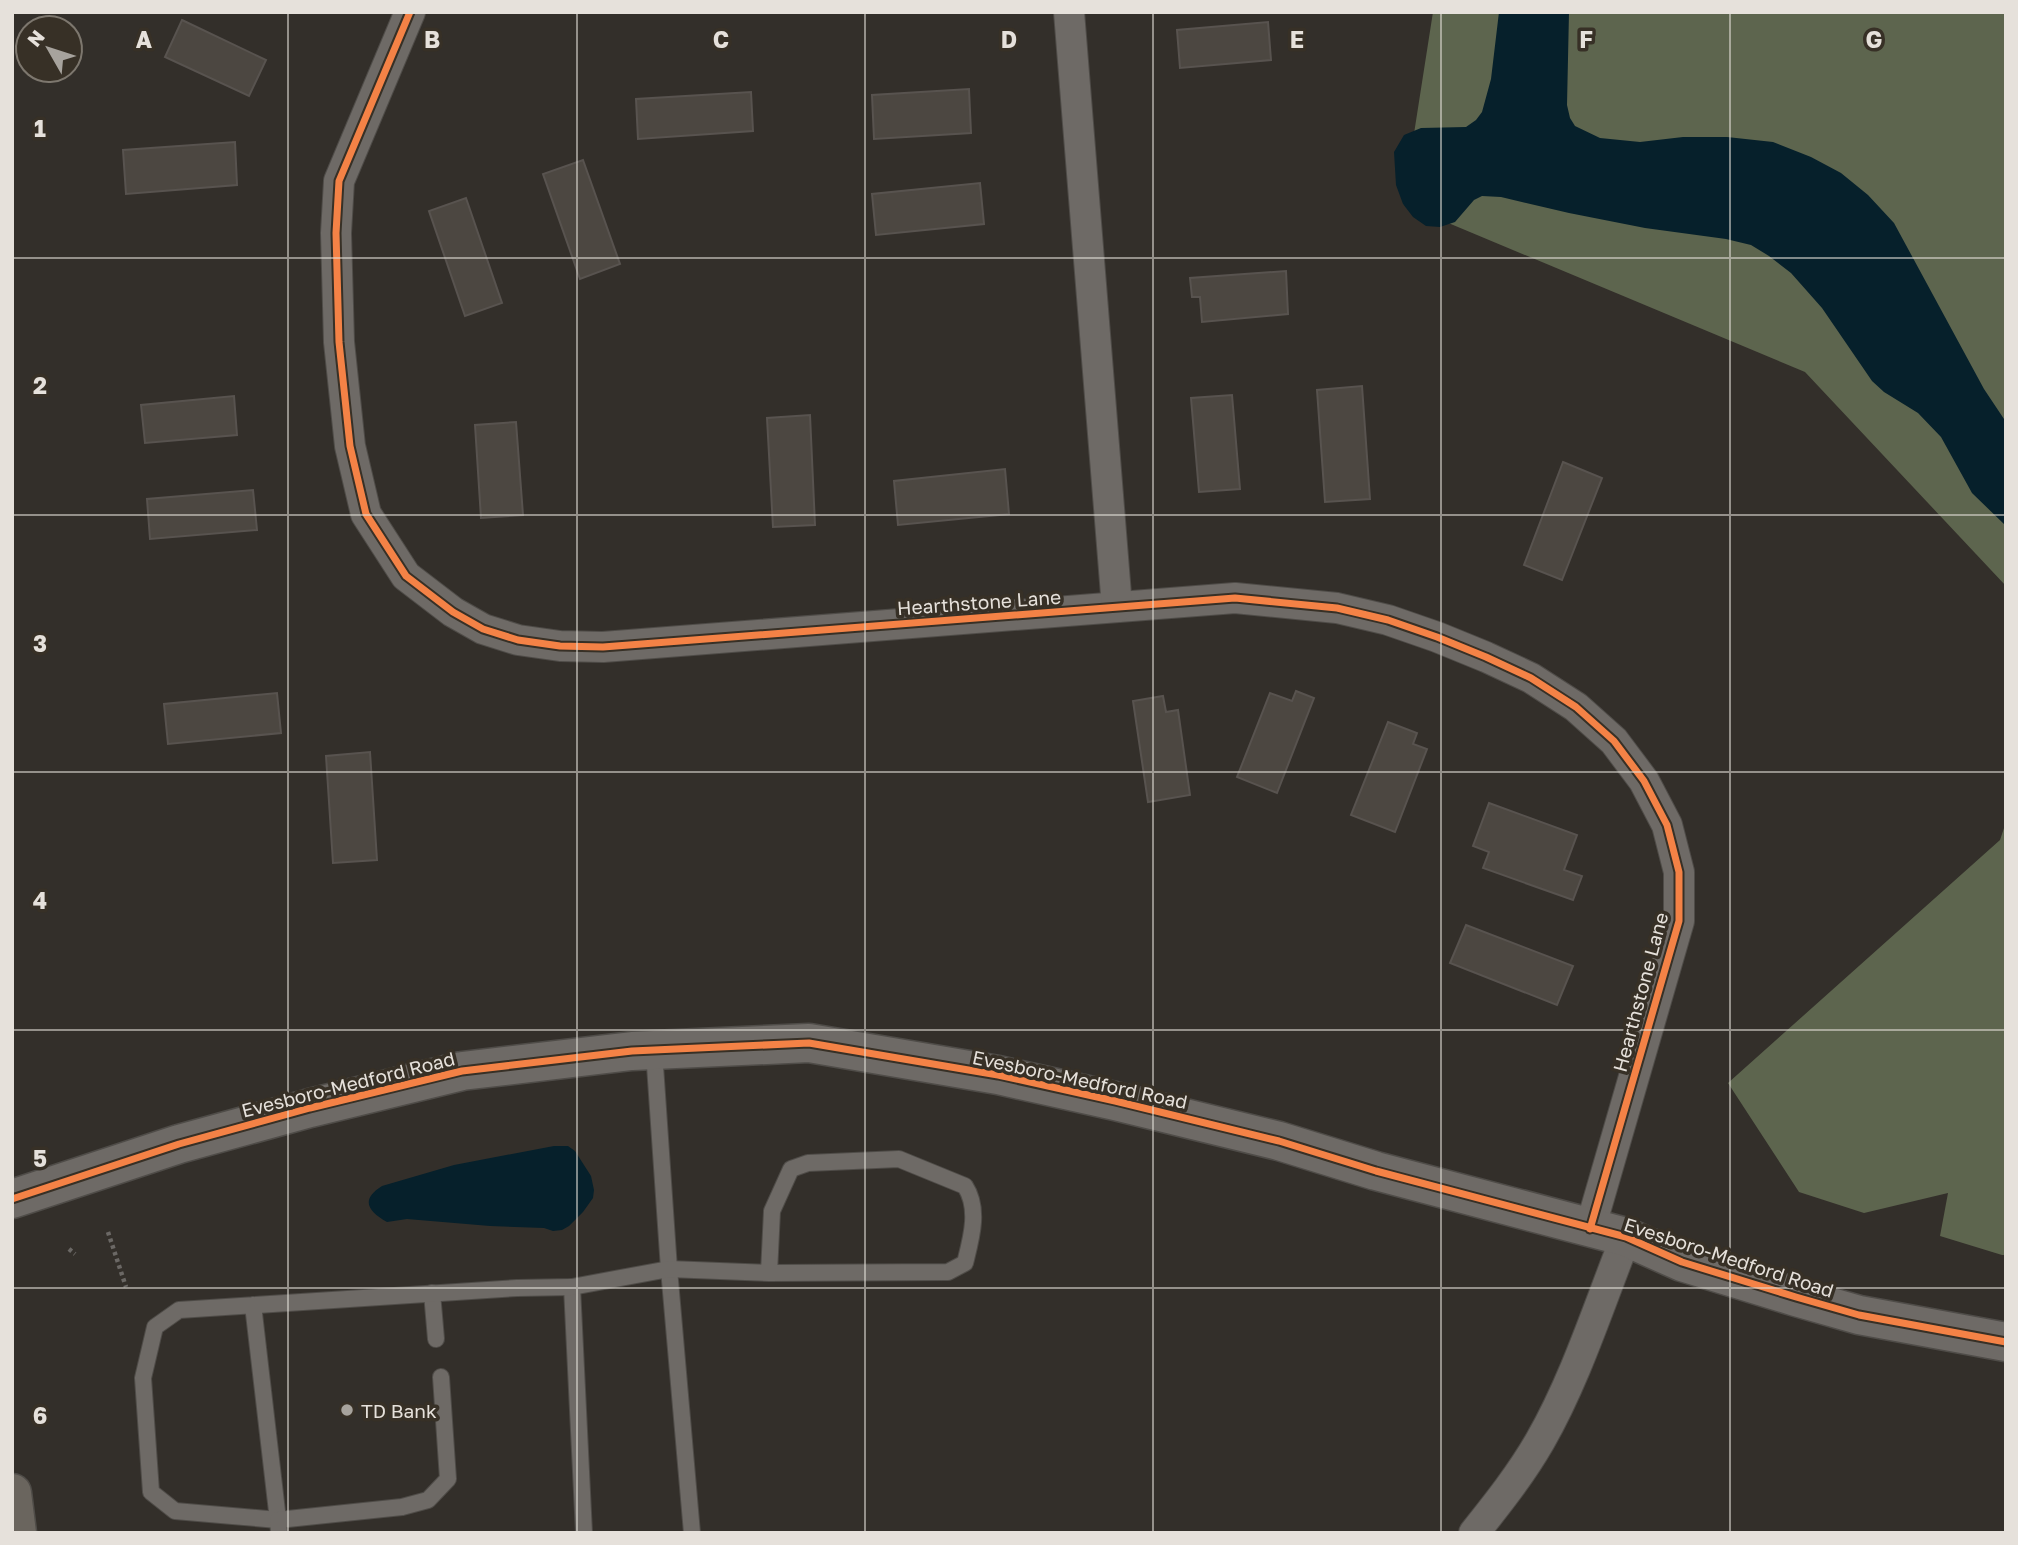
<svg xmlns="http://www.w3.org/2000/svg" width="2018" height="1545" font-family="'Golos Text',sans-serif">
<rect width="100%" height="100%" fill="#332f2a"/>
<!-- forest -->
<g fill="#5d654e">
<path d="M 1433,12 L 2006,12 L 2006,586 L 1805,372 L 1403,204 Z"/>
<path d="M 2006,822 L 2006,1255 L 2002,1255 L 1940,1236 L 1948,1193 L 1864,1213 L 1799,1192 L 1728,1083 L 2000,840 Z"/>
</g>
<!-- water -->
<g fill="#06202b">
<path d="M 1499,12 L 1569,12 L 1567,105 L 1570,118 L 1575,126 L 1600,138 L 1640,142 L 1683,137 L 1727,137 L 1773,142 L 1811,157 L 1841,173 L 1868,195 L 1894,223 L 1984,389 L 2006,422 L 2006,526 L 1972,493 L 1941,437 L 1918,413 L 1884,392 L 1872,381 L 1822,308 L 1791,273 L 1769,256 L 1751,245 L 1726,239 L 1645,228 L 1569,213 L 1501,197 L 1482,196 L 1474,200 L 1455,222 L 1440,227 L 1426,226 L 1413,217 L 1403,204 L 1396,185 L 1394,152 L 1404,135 L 1421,128 L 1466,127 L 1476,120 L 1482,112 L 1491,79 Z"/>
<path d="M 554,1146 L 568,1146 L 575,1151 L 591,1176 L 594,1190 L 593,1198 L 583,1212 L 569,1226 L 562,1230 L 553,1231 L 544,1228 L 490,1226 L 407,1219 L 387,1222 C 368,1211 360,1200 382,1186 L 454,1165 Z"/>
</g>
<!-- building -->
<g fill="#4c4741" stroke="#58534f" stroke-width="2">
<path d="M 182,20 L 266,60 L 249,96 L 165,57 Z"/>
<path d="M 1268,22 L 1271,60 L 1180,68 L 1177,30 Z"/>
<path d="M 969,89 L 971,133 L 874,139 L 872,95 Z"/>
<path d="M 751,92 L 753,131 L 638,139 L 636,99 Z"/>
<path d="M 235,142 L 237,185 L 126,194 L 123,150 Z"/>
<path d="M 583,160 L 620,264 L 580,279 L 543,174 Z"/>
<path d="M 980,183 L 984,224 L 876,235 L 872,194 Z"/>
<path d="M 466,198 L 502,303 L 465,316 L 429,211 Z"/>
<path d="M 1286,271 L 1288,314 L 1202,322 L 1200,297 L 1192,297 L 1190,278 Z"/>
<path d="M 1362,386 L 1370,499 L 1325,502 L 1317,390 Z"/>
<path d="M 1232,395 L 1240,489 L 1199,492 L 1191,398 Z"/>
<path d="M 234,396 L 237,435 L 145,443 L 141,405 Z"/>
<path d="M 810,415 L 815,525 L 773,527 L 767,418 Z"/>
<path d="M 516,422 L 523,515 L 481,518 L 475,425 Z"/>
<path d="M 1563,462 L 1602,478 L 1562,580 L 1524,565 Z"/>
<path d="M 1005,469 L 1009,514 L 898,525 L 894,481 Z"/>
<path d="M 253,490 L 257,530 L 150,539 L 147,499 Z"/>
<path d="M 1296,691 L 1314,698 L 1277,793 L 1237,777 L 1270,693 L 1292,701 Z"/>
<path d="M 277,693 L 281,733 L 168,744 L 164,704 Z"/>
<path d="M 1163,696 L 1166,712 L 1178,710 L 1190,795 L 1148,802 L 1133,701 Z"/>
<path d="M 1388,722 L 1417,733 L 1413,744 L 1427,749 L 1395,832 L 1351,815 Z"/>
<path d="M 370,752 L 377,860 L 333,863 L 326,756 Z"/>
<path d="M 1489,803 L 1577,835 L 1564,870 L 1582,876 L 1573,900 L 1483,868 L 1489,852 L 1473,846 Z"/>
<path d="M 1466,925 L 1573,966 L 1557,1005 L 1450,963 Z"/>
</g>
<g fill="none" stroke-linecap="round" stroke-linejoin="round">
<defs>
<g id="service">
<path d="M 654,1051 L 669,1269 L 692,1533"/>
<path d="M 572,1287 L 584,1533"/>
<path d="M 432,1293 L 436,1339"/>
<path d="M 253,1305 L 278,1520 L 175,1511 L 151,1492 L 143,1378 L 155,1327 L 179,1310 L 517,1288 L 572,1287 L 669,1269 L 769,1273 L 948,1272 L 965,1263 C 971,1239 980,1209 965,1186 L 899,1159 L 808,1163 L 791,1169 L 772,1211 L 769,1273"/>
<path d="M 279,1533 L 278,1520 L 402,1507 L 428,1500 L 448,1479 L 441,1377"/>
</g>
<g id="minor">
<path d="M 410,12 L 339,181 L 336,233 L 339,342 L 350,446 L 366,514 L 406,576 L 453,612 L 483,629 L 518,640 L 560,646 L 603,647 L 1235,598 L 1337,608 L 1388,620 L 1437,637 L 1486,657 L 1531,678 L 1576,707 L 1614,741 L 1644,781 L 1667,825 L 1679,872 L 1679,921 L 1590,1229"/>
<path d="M 1069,12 L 1117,607"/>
<path d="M 1474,1533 C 1498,1503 1521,1474 1540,1441 C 1576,1378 1599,1305 1626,1237"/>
</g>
<path id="tertiary" d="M 12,1199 L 179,1144 L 310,1108 L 462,1071 L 632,1051 L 809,1043 L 998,1075 L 1115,1101 L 1279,1141 L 1376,1171 L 1626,1237 L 1682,1262 L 1796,1297 L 1859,1315 L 2006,1342"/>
<path id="primary" d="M 12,1493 L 17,1533"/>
</defs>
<!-- service casing -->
<use href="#service" stroke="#4f4c48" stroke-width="18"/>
<!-- minor casing -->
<use href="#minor" stroke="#4f4c48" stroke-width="32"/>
<!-- tertiary casing -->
<use href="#tertiary" stroke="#4f4c48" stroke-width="41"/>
<!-- primary casing -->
<use href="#primary" stroke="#4f4c48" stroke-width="41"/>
<!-- path -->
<g stroke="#6b6865" stroke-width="4.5" stroke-dasharray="3.5 3.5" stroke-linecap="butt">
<path d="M 108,1232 L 126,1287"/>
<path d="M 69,1249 L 75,1254"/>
</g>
<!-- service -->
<use href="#service" stroke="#6e6a66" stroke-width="16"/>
<!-- minor -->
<use href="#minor" stroke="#6e6a66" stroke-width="30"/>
<!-- tertiary -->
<use href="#tertiary" stroke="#6e6a66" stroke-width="38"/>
<!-- primary -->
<use href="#primary" stroke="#6a655e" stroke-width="38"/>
<defs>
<g id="cycleway">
<path d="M 410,12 L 339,181 L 336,233 L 339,342 L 350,446 L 366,514 L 406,576 L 453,612 L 483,629 L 518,640 L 560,646 L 603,647 L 1235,598 L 1337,608 L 1388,620 L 1437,637 L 1486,657 L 1531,678 L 1576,707 L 1614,741 L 1644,781 L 1667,825 L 1679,872 L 1679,921 L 1590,1229"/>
<path d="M 12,1199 L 179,1144 L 310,1108 L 462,1071 L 632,1051 L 809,1043 L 998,1075 L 1115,1101 L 1279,1141 L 1376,1171 L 1626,1237 L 1682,1262 L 1796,1297 L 1859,1315 L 2006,1342"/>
</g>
</defs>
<!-- cycleway casing -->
<use href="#cycleway" stroke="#373026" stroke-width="11"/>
<!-- cycleway -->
<use href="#cycleway" stroke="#f48246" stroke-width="7"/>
</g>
<!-- grid -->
<path fill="none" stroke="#e6e1db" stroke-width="2" stroke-opacity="0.55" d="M 288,12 L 288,1533M 577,12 L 577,1533M 865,12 L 865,1533M 1153,12 L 1153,1533M 1441,12 L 1441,1533M 1730,12 L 1730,1533M 12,258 L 2006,258M 12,515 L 2006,515M 12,772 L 2006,772M 12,1030 L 2006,1030M 12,1288 L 2006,1288"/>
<!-- markers -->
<circle fill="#a7a39d" stroke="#373026" stroke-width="2.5" cx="347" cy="1410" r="7"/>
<g text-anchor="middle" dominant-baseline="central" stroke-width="7" stroke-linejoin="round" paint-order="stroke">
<!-- street labels -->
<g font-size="19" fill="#e6e1db" stroke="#373026">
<text transform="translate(979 602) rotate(-4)">Hearthstone Lane</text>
<text transform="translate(1640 992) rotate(-75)">Hearthstone Lane</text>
<text transform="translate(1080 1079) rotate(12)">Evesboro-Medford Road</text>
<text transform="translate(348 1084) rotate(-14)">Evesboro-Medford Road</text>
<text transform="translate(1729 1257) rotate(18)">Evesboro-Medford Road</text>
</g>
<!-- poi labels -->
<g font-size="19" fill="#e6e1db" stroke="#373026" text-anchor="start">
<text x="361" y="1410">TD Bank</text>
</g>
</g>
<g font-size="23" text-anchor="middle" font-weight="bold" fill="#e6e1db" stroke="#373026" stroke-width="7" stroke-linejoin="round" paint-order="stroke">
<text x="144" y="48">A</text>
<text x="432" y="48">B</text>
<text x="721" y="48">C</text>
<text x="1009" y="48">D</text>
<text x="1297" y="48">E</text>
<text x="1586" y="48">F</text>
<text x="1874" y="48">G</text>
<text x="40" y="137">1</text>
<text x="40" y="394">2</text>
<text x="40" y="652">3</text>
<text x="40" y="909">4</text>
<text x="40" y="1167">5</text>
<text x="40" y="1424">6</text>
</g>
<!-- border -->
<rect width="2018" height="1545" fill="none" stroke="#e6e1db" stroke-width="28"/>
<!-- north arrow -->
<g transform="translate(49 49) rotate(309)"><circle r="33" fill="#373026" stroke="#7d776e" stroke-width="2"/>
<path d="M0-5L12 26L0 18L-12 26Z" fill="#a7a39d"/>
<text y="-10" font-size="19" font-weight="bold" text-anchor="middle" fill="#e6e1db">N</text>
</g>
</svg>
